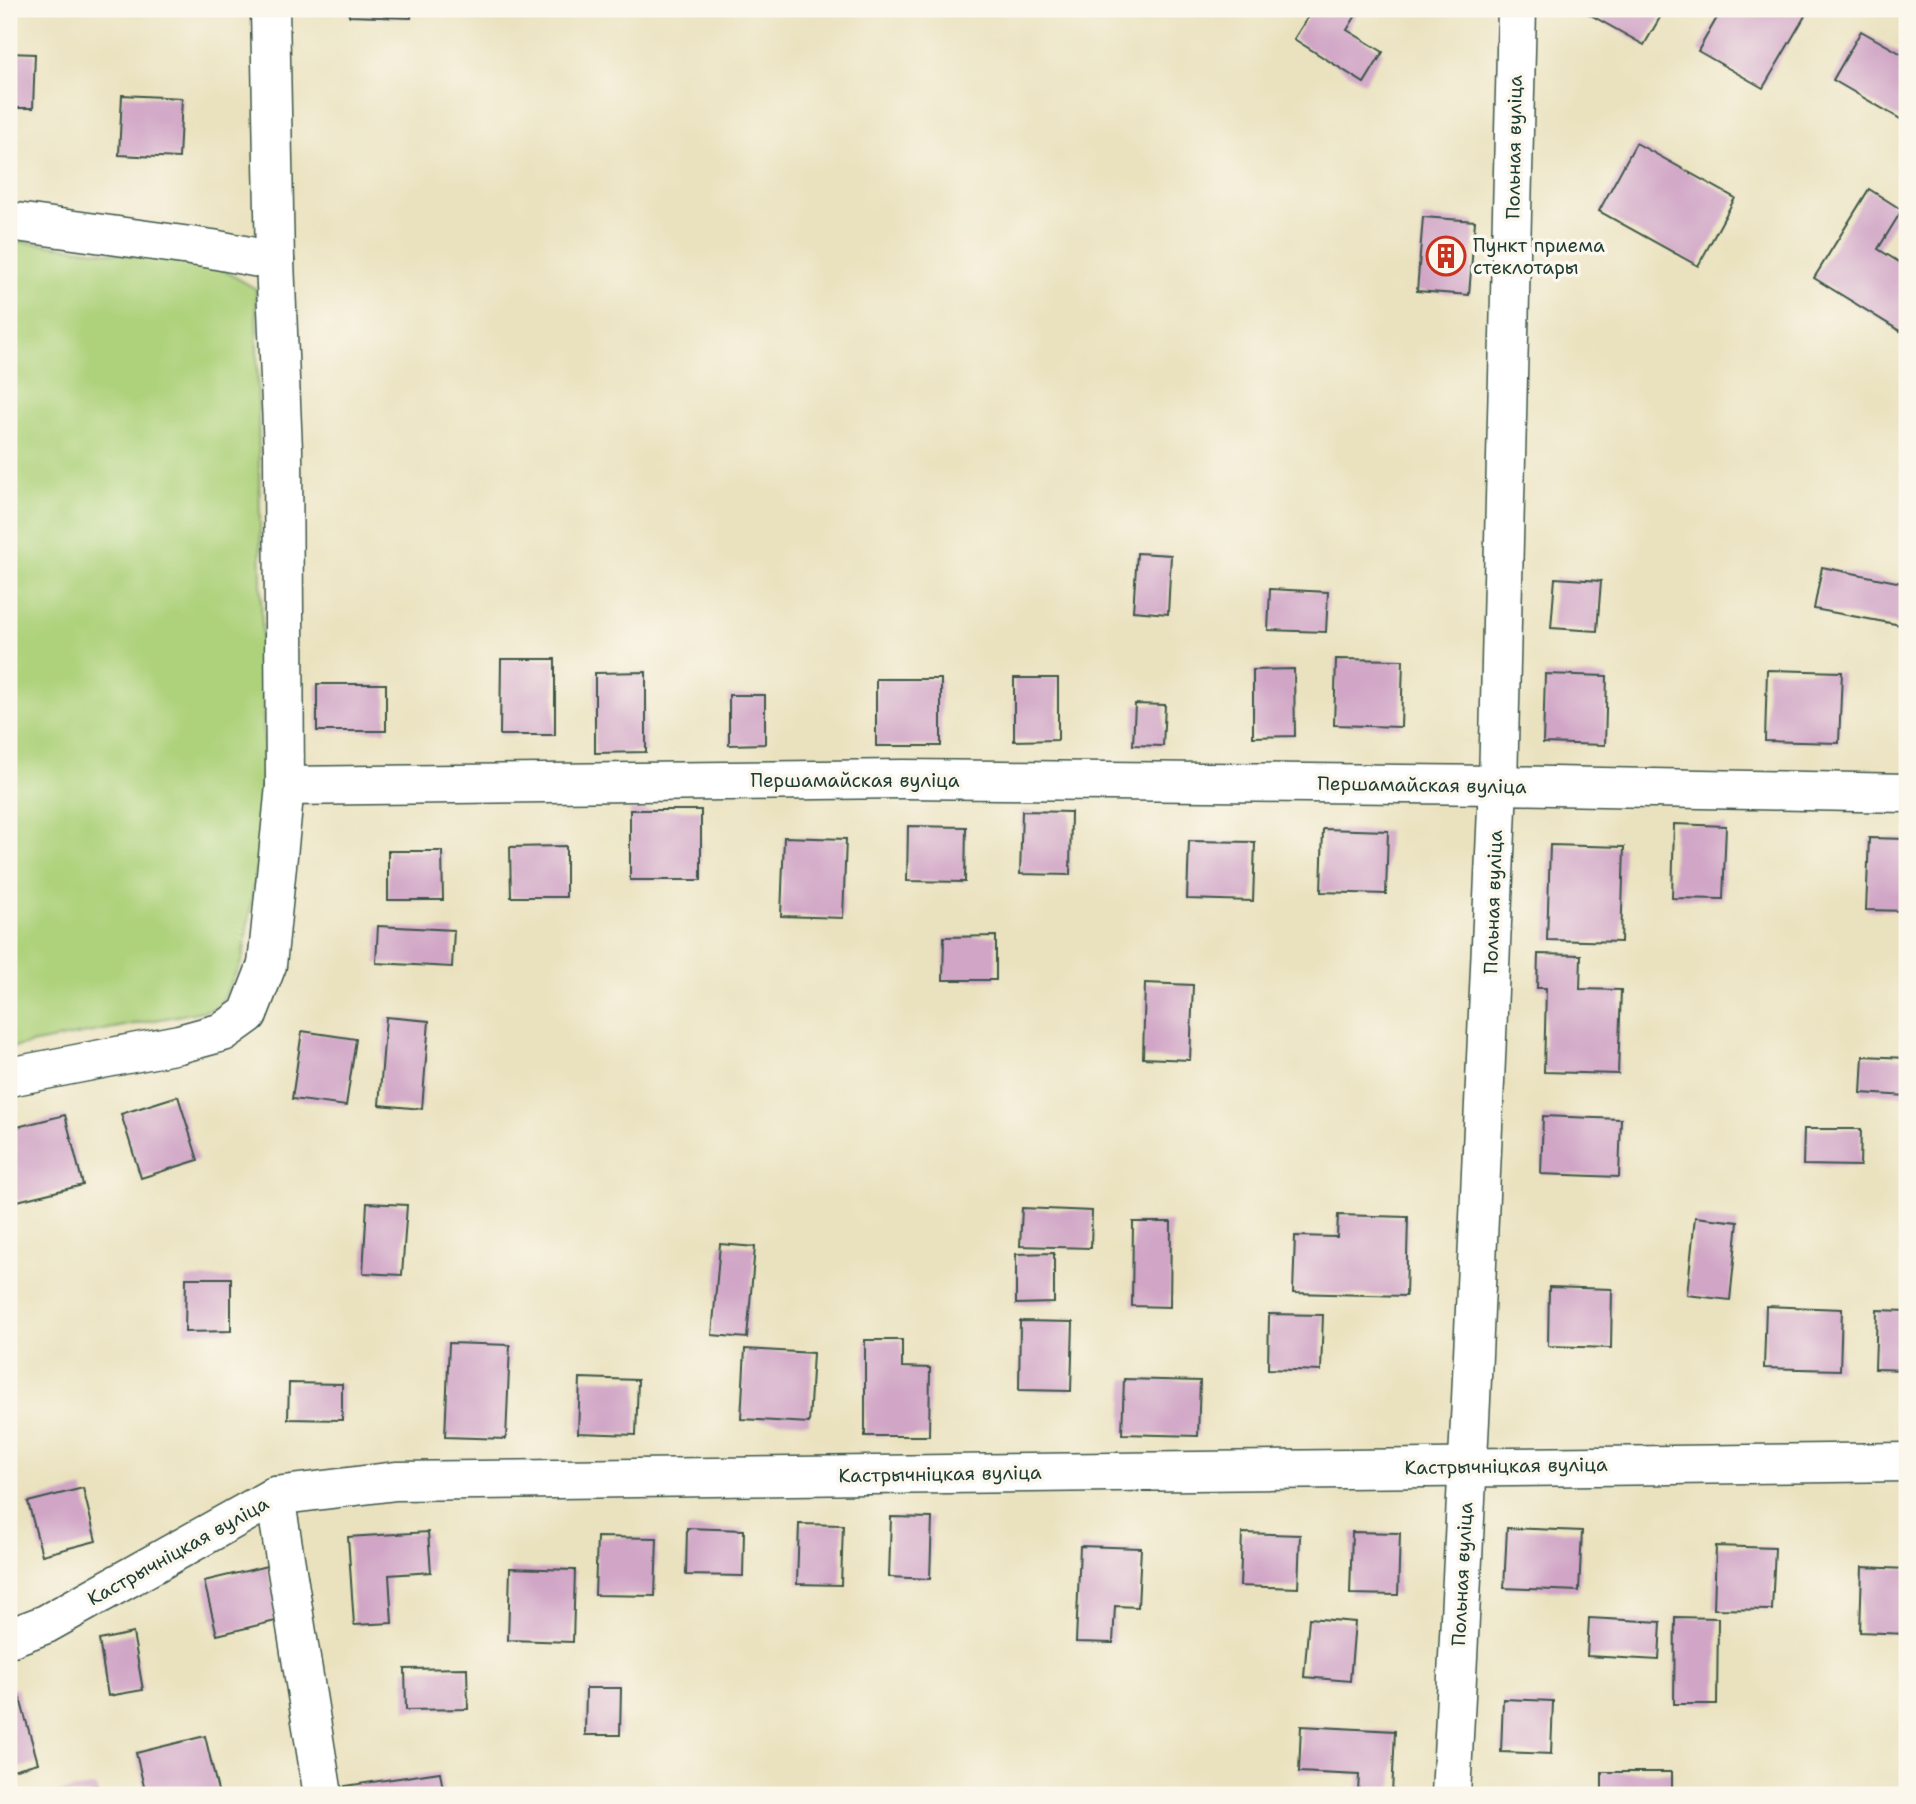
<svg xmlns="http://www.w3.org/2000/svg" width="1916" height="1804" font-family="'Shantell Sans',sans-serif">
<rect width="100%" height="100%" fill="#fbf7ec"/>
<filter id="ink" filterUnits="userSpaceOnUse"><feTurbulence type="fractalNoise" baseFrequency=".0143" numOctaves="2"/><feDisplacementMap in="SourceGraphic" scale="14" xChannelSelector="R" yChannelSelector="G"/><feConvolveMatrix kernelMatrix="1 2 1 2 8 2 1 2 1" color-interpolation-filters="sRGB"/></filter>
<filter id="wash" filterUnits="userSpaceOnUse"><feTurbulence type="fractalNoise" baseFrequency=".00686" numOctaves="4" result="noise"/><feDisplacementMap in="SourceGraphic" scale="28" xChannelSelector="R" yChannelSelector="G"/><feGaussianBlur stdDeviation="1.57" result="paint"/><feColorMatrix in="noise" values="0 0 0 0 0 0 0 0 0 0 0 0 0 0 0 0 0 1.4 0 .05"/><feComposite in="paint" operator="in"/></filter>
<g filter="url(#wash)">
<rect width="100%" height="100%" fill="#eae2bf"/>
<!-- green -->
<path fill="#aed27c" stroke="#668858" stroke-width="2" d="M 9,240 L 216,266 L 256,289 L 265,816 L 242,961 L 218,1008 L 9,1048 Z"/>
<g id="blocks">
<!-- building -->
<g fill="#d0a5c6">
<path d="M 349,9 L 412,9 L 411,18 L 349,16 Z"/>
<path d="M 1313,9 L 1360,9 L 1347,30 L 1383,52 L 1364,83 L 1294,39 Z"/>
<path d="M 1580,9 L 1665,9 L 1644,45 Z"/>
<path d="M 1722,9 L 1792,9 L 1805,16 L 1763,88 L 1698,51 Z"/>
<path d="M 1861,31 L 1907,57 L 1907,115 L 1904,121 L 1833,80 Z"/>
<path d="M 9,53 L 35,54 L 33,108 L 9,108 Z"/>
<path d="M 122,95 L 182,98 L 179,158 L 119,155 Z"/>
<path d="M 1636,143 L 1735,198 L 1698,266 L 1599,211 Z"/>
<path d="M 1869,189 L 1902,210 L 1878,249 L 1907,267 L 1907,319 L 1900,331 L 1814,278 Z"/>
<path d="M 1423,217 L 1475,221 L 1469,295 L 1417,291 Z"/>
<path d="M 1137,553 L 1171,555 L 1168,614 L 1133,611 Z"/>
<path d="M 1822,567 L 1907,584 L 1901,625 L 1814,609 Z"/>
<path d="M 1555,578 L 1601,581 L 1597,631 L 1551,628 Z"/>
<path d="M 1270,589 L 1328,592 L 1326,632 L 1268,630 Z"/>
<path d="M 501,659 L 555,659 L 555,735 L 500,735 Z"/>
<path d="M 1336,659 L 1403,660 L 1401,727 L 1334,725 Z"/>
<path d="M 1294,669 L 1295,736 L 1253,737 L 1253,670 Z"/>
<path d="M 1767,670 L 1842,672 L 1839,743 L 1765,741 Z"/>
<path d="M 646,672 L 646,752 L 595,753 L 595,673 Z"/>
<path d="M 1545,674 L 1607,676 L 1605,745 L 1543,743 Z"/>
<path d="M 1014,678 L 1058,678 L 1058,740 L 1014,741 Z"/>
<rect x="876" y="679" width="65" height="67"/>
<rect x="317" y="684" width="69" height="47"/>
<path d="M 729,695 L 765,695 L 765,744 L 729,745 Z"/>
<path d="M 1135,704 L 1165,705 L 1163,746 L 1133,745 Z"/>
<rect x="630" y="810" width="71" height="70"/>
<path d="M 1022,811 L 1071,812 L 1070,875 L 1020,874 Z"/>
<path d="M 1674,824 L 1726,826 L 1723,899 L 1672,898 Z"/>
<path d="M 908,826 L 966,827 L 965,882 L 907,881 Z"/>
<path d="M 1323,829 L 1388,831 L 1386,894 L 1321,892 Z"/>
<path d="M 784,837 L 846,839 L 843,918 L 781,916 Z"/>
<path d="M 1869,838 L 1907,839 L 1907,911 L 1866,910 Z"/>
<path d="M 1189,841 L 1255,842 L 1253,901 L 1187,899 Z"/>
<path d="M 1550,845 L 1624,847 L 1621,942 L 1547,940 Z"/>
<path d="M 566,846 L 566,897 L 511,897 L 510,847 Z"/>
<path d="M 388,851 L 442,851 L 443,900 L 388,900 Z"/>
<path d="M 378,926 L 454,930 L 452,967 L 376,963 Z"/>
<path d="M 996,936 L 996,980 L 943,980 L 944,937 Z"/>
<path d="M 1538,954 L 1581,955 L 1580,989 L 1621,990 L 1618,1074 L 1544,1072 L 1546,988 L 1537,988 Z"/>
<path d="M 1145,983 L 1193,985 L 1190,1060 L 1143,1058 Z"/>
<path d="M 386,1017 L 429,1021 L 422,1109 L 379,1105 Z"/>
<path d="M 302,1031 L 356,1039 L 346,1106 L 292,1099 Z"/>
<path d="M 1863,1056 L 1907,1058 L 1907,1096 L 1861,1093 Z"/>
<path d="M 178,1096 L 198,1160 L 141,1178 L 121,1114 Z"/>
<path d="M 65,1115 L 83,1185 L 13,1202 L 9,1185 L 9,1129 Z"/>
<path d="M 1543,1116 L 1621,1119 L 1619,1177 L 1541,1174 Z"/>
<path d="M 1804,1129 L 1861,1129 L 1860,1166 L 1803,1165 Z"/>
<path d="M 367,1203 L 407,1205 L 402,1275 L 363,1273 Z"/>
<path d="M 1022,1208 L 1092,1211 L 1091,1248 L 1020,1246 Z"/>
<path d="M 1338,1215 L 1408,1217 L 1406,1296 L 1293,1293 L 1295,1236 L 1337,1237 Z"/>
<path d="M 1695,1217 L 1738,1222 L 1730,1300 L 1687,1295 Z"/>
<path d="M 1133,1222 L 1171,1222 L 1170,1307 L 1132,1306 Z"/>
<path d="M 720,1244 L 755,1247 L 747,1338 L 712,1335 Z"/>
<path d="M 1054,1253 L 1054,1303 L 1016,1304 L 1016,1254 Z"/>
<path d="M 186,1278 L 231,1278 L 231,1331 L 185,1332 Z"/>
<path d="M 1549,1287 L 1612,1289 L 1611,1348 L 1548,1346 Z"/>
<path d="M 1766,1306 L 1842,1309 L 1840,1370 L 1764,1368 Z"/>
<path d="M 1877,1310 L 1907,1311 L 1907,1370 L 1875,1369 Z"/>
<path d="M 1269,1314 L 1323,1315 L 1321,1371 L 1268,1369 Z"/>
<path d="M 1020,1321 L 1073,1322 L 1071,1391 L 1019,1390 Z"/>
<path d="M 865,1340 L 902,1340 L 902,1367 L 930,1368 L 929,1436 L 865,1436 Z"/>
<path d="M 449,1343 L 510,1345 L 506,1439 L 445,1437 Z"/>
<path d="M 745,1349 L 813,1353 L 809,1423 L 741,1419 Z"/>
<path d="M 580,1378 L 638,1380 L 636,1435 L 578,1433 Z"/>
<path d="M 1124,1379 L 1200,1381 L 1198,1436 L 1122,1434 Z"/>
<path d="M 289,1383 L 342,1384 L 342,1420 L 288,1419 Z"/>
<path d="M 83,1488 L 96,1541 L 42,1555 L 28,1502 Z"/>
<path d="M 891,1517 L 932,1518 L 930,1579 L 889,1577 Z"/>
<path d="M 799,1524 L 843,1525 L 841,1585 L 797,1584 Z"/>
<path d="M 687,1528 L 744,1530 L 743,1576 L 686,1575 Z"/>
<path d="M 1507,1528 L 1582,1531 L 1579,1591 L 1504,1588 Z"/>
<path d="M 428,1532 L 431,1572 L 389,1575 L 392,1623 L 354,1625 L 348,1537 Z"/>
<path d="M 1352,1532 L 1400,1533 L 1398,1595 L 1350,1594 Z"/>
<path d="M 1242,1533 L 1300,1535 L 1298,1588 L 1240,1586 Z"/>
<path d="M 597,1537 L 657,1538 L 655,1596 L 595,1595 Z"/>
<path d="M 1080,1546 L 1141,1548 L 1138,1607 L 1115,1606 L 1113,1643 L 1076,1642 Z"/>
<path d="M 1716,1546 L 1775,1548 L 1772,1610 L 1714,1609 Z"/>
<path d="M 267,1566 L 280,1620 L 217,1635 L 204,1581 Z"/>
<path d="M 1862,1567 L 1907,1569 L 1907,1634 L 1860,1632 Z"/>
<path d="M 510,1568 L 575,1570 L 573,1642 L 508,1640 Z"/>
<path d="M 1675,1617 L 1718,1618 L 1717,1704 L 1674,1704 Z"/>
<path d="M 1309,1618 L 1355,1622 L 1350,1681 L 1304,1677 Z"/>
<path d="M 1589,1618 L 1661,1622 L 1659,1660 L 1587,1656 Z"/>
<path d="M 133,1633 L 143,1690 L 108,1696 L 99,1640 Z"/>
<path d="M 467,1668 L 468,1709 L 406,1710 L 405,1669 Z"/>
<path d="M 17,1688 L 38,1763 L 9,1771 L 9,1690 Z"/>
<path d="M 586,1688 L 621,1688 L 620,1735 L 585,1735 Z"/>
<path d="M 1503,1699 L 1553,1701 L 1551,1754 L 1501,1752 Z"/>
<path d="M 1301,1726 L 1395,1731 L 1392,1794 L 1358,1792 L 1359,1775 L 1299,1772 Z"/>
<path d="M 205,1736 L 219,1795 L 146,1795 L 136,1753 Z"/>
<path d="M 1906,1749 L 1907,1749 L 1907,1770 L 1902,1769 Z"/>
<path d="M 440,1772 L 444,1795 L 346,1795 L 345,1786 Z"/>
<rect x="1602" y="1772" width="70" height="23"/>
<path d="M 96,1786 L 98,1795 L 47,1795 L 47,1794 Z"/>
</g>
</g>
</g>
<g filter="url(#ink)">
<use href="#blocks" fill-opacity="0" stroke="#3d5649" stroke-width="2"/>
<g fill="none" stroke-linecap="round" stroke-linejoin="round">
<defs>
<g id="minor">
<path d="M 9,221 L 212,249 L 275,261"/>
<path d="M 285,786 L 903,779 L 1498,785 L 1907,793"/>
<path d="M 9,1077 L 179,1044 L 223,1032 L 248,1014 L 267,965 L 285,786 L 283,450 L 275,261 L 270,9"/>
<path d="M 275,1496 L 323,1795"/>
<path d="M 9,1638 L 46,1624 L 275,1496 L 396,1481 L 1907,1462"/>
<path d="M 1451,1795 L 1471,1400 L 1498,785 L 1517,9"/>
</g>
</defs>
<!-- minor casing -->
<use href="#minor" stroke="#3d5649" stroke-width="41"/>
<!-- minor -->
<use href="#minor" stroke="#fff" stroke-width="38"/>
</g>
</g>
<!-- icons -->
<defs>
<symbol id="building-ring" viewBox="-11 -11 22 22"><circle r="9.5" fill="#fbf7ec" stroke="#c8321e" stroke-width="1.5"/><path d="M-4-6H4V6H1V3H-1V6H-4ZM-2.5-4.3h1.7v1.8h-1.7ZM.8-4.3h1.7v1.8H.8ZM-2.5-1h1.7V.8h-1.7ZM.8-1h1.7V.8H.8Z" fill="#c8321e"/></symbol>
</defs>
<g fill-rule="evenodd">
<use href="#building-ring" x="1424" y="234" width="44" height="44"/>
</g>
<g text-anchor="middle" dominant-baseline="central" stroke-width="7" stroke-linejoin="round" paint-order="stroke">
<!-- street labels -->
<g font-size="19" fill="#1f3d34" stroke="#fbf7ec">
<text transform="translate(1514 147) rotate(-89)">Польная вуліца</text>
<text x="855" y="780">Першамайская вуліца</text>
<text transform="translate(1422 785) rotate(1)">Першамайская вуліца</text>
<text transform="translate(1493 902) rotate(-88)">Польная вуліца</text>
<text transform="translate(1506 1466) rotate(-1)">Кастрычніцкая вуліца</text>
<text transform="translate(940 1474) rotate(-1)">Кастрычніцкая вуліца</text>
<text transform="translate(178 1551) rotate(-29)">Кастрычніцкая вуліца</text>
<text transform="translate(1462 1574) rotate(-87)">Польная вуліца</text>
</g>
<!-- poi labels -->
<g font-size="19" fill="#1f3d34" stroke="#fbf7ec" text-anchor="start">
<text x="1473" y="245">Пункт приема<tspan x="1473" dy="22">стеклотары</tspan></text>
</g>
</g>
<!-- margin -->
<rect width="1916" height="1804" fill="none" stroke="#fbf7ec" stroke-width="35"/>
</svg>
